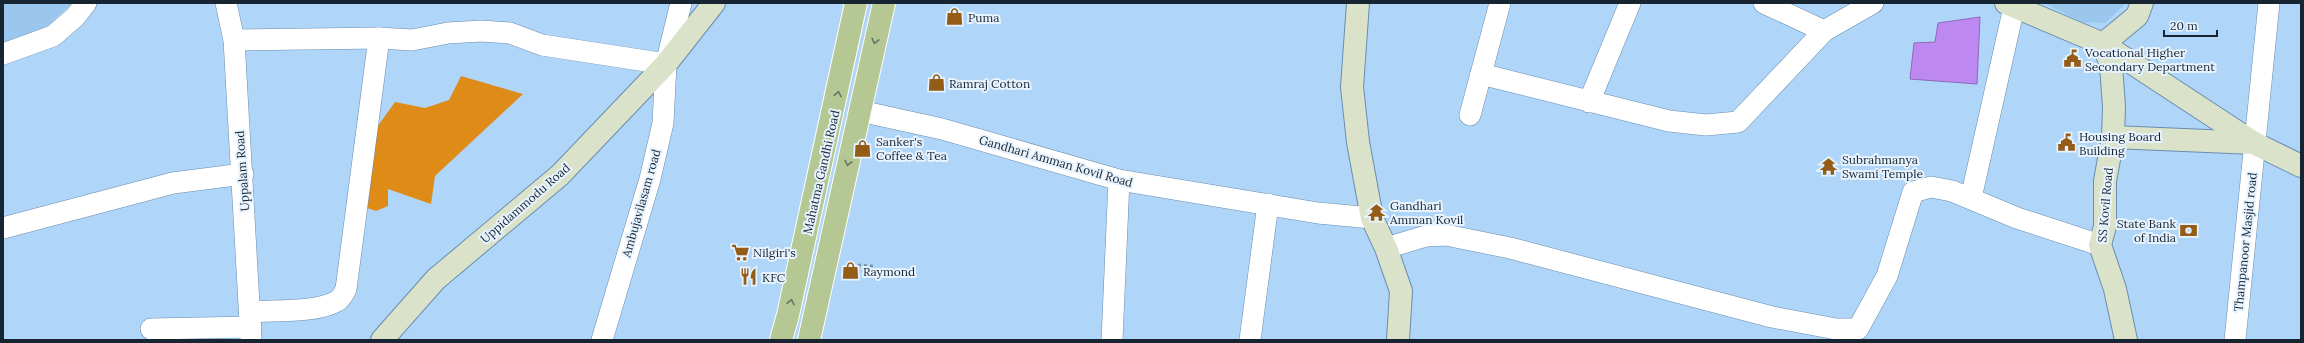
<svg xmlns="http://www.w3.org/2000/svg" width="2304" height="343" font-family="Lora,serif">
<rect width="100%" height="100%" fill="#afd5f8"/>
<!-- built -->
<g fill="#9bc7ee">
<path d="M 3,3 L 72,3 L 46,27 L 14,49 L 3,52 Z"/>
<path d="M 2045,3 L 2126,3 L 2105,23 L 2081,22 Z"/>
</g>
<!-- green -->
<path fill="#df8b17" d="M 461,76 L 523,94 L 435,176 L 431,204 L 388,189 L 388,206 L 376,211 L 361,206 L 375,130 L 395,102 L 425,108 L 449,100 Z"/>
<!-- water -->
<path fill="#be88f2" stroke="#8c6ab8" d="M 1980,17 L 1977,84 L 1910,79 L 1914,43 L 1935,42 L 1938,23 Z"/>
<g fill="none" stroke-linecap="round" stroke-linejoin="round">
<defs>
<g id="street">
<path d="M 226,3 L 234,40 L 251,340"/>
<path d="M 1764,3 L 1824,31"/>
<path d="M 234,40 L 379,38 L 412,40 L 448,33 L 481,31 L 510,33 L 542,45 L 666,64"/>
<path d="M 3,54 L 53,36 L 75,17 L 86,3"/>
<path d="M 1481,74 L 1669,121 L 1706,125 L 1738,122 L 1824,31 L 1873,3"/>
<path d="M 1589,102 L 1630,3"/>
<path d="M 860,111 L 942,129 L 1119,180 L 1318,213 L 1372,218"/>
<path d="M 1470,115 L 1500,3"/>
<path d="M 1971,198 L 2014,7"/>
<path d="M 3,228 L 173,183 L 243,174"/>
<path d="M 1386,248 L 1426,236 L 1446,235 L 1510,248 L 1772,317 L 1836,329 L 1858,329 L 1887,276 L 1913,192 L 1931,187 L 1952,191 L 2017,218 L 2100,245"/>
<path d="M 251,312 C 275,310 317,313 337,301 C 341,299 344,293 346,289 L 379,38"/>
<path d="M 151,329 L 251,327"/>
<path d="M 602,340 L 650,179 L 663,123 L 666,64 L 681,3"/>
<path d="M 1112,340 L 1119,180"/>
<path d="M 1250,340 L 1268,204"/>
<path d="M 2235,340 L 2269,3"/>
</g>
<g id="secondary">
<path d="M 1358,3 L 1352,87 L 1358,142 L 1372,218 L 1386,248 L 1401,291 L 1398,340"/>
<path d="M 2006,3 L 2103,44 L 2254,143 L 2301,166"/>
<path d="M 2113,137 L 2254,143"/>
<path d="M 382,340 L 436,279 L 560,175 L 666,64 L 714,3"/>
<path d="M 2126,340 L 2115,289 L 2100,245 L 2105,226 L 2105,181 L 2113,137 L 2114,107 L 2111,65 L 2103,44 L 2137,16 L 2142,3"/>
</g>
<g id="primary">
<path d="M 781,340 L 788,315 L 856,3"/>
<path d="M 809,340 L 884,3"/>
</g>
</defs>
<!-- street casing -->
<use href="#street" stroke="#698dae" stroke-width="22"/>
<!-- secondary casing -->
<use href="#secondary" stroke="#698dae" stroke-width="24"/>
<!-- primary casing -->
<use href="#primary" stroke="#fff" stroke-width="24"/>
<!-- path -->
<path stroke="#7693ae" stroke-width="2.5" stroke-dasharray="3 3" stroke-linecap="butt" d="M 846,264 L 873,266"/>
<!-- street -->
<use href="#street" stroke="#fff" stroke-width="21"/>
<!-- secondary -->
<use href="#secondary" stroke="#dae3ca" stroke-width="22"/>
<!-- primary -->
<use href="#primary" stroke="#b5c894" stroke-width="22"/>
</g>
<!-- one-way arrows -->
<defs><path id="oneway-chevron" d="M-2-3.5L2.5 0L-2 3.5" fill="none" stroke-width="1.6" stroke-linecap="round" stroke-linejoin="round"/></defs>
<g stroke="#667663">
<use href="#oneway-chevron" transform="translate(875 41) rotate(103)"/>
<use href="#oneway-chevron" transform="translate(838 94) rotate(-79)"/>
<use href="#oneway-chevron" transform="translate(848 163) rotate(103)"/>
<use href="#oneway-chevron" transform="translate(791 302) rotate(-77)"/>
</g>
<!-- icons -->
<defs>
<symbol id="shop-bare" viewBox="-9 -9 18 18"><path d="M-5-2.5h2.3a2.7 3.5 0 0 1 5.4 0H5L5.5 6h-11ZM-1.5-2.5h3a1.5 2.3 0 0 0-3 0Z" fill="#945c16" stroke="#e7f3fe" stroke-width="2.5" paint-order="stroke"/></symbol>
<symbol id="civic-bare" viewBox="-9 -9 18 18"><path d="M-.6-6.5H3V-4.5H.6V-3L4-1V1h2V6H-6V1h2V-1L-.6-3ZM-1.2 2.5V6h2.4V2.5Z" fill="#945c16" stroke="#e7f3fe" stroke-width="2.5" paint-order="stroke"/></symbol>
<symbol id="temple-bare" viewBox="-9 -9 18 18"><path d="M0-6L5-2H3V0L6.5 2.5H4V6H1.5V3h-3V6H-4V2.5H-6.5L-3 0V-2H-5Z" fill="#945c16" stroke="#e7f3fe" stroke-width="2.5" paint-order="stroke"/></symbol>
<symbol id="bank-bare" viewBox="-9 -9 18 18"><path d="M-6-4H6V4H-6ZM0-2.3a2.3 2.3 0 1 0 0 4.6a2.3 2.3 0 1 0 0-4.6Z" fill="#945c16" stroke="#e7f3fe" stroke-width="2.5" paint-order="stroke"/></symbol>
<symbol id="supermarket-bare" viewBox="-9 -9 18 18"><path d="M-6-5.5h2.5l.6 2H6L4.5 2H-2.5L-4.4-4H-6ZM-1.5 3.2a1.3 1.3 0 1 0 .1 0ZM3 3.2a1.3 1.3 0 1 0 .1 0Z" fill="#945c16" stroke="#e7f3fe" stroke-width="2.5" paint-order="stroke"/></symbol>
<symbol id="restaurant-bare" viewBox="-9 -9 18 18"><path d="M-5-6h1v4h1v-4h1v4h1v-4h1v5L-1.5 .5V6h-2V.5L-5-1ZM5-6V6H3V1.5H1.5Q1.5-4 5-6Z" fill="#945c16" stroke="#e7f3fe" stroke-width="2.5" paint-order="stroke"/></symbol>
</defs>
<g fill-rule="evenodd">
<use href="#shop-bare" x="942" y="4" width="25" height="25"/>
<use href="#civic-bare" x="2060" y="46" width="25" height="25"/>
<use href="#shop-bare" x="924" y="70" width="25" height="25"/>
<use href="#civic-bare" x="2054" y="130" width="25" height="25"/>
<use href="#shop-bare" x="850" y="136" width="25" height="25"/>
<use href="#temple-bare" x="1816" y="154" width="25" height="25"/>
<use href="#temple-bare" x="1364" y="200" width="25" height="25"/>
<use href="#bank-bare" x="2176" y="218" width="25" height="25"/>
<use href="#supermarket-bare" x="728" y="240" width="25" height="25"/>
<use href="#shop-bare" x="838" y="258" width="25" height="25"/>
<use href="#restaurant-bare" x="736" y="264" width="25" height="25"/>
</g>
<g text-anchor="middle" dominant-baseline="central" stroke-width="4" stroke-linejoin="round" paint-order="stroke">
<!-- poi labels -->
<g font-size="12" fill="#172532" stroke="#e7f3fe" text-anchor="start">
<text x="968" y="17">Puma</text>
<text x="2085" y="52">Vocational Higher<tspan x="2085" dy="14">Secondary Department</tspan></text>
<text x="949" y="83">Ramraj Cotton</text>
<text x="2079" y="136">Housing Board<tspan x="2079" dy="14">Building</tspan></text>
<text x="876" y="141">Sanker's<tspan x="876" dy="14">Coffee &amp; Tea</tspan></text>
<text x="1842" y="159">Subrahmanya<tspan x="1842" dy="14">Swami Temple</tspan></text>
<text x="1390" y="205">Gandhari<tspan x="1390" dy="14">Amman Kovil</tspan></text>
<text x="2176" y="223" text-anchor="end">State Bank<tspan x="2176" dy="14">of India</tspan></text>
<text x="753" y="252">Nilgiri's</text>
<text x="863" y="271">Raymond</text>
<text x="762" y="277">KFC</text>
</g>
<!-- street labels -->
<g font-size="12" fill="#172532" stroke="#e7f3fe">
<text transform="translate(1056 161) rotate(16)">Gandhari Amman Kovil Road</text>
<text transform="translate(242 171) rotate(-94)">Uppalam Road</text>
<text transform="translate(821 172) rotate(-77)">Mahatma Gandhi Road</text>
<text transform="translate(525 203) rotate(-41)">Uppidammodu Road</text>
<text transform="translate(641 203) rotate(-74)">Ambujavilasam road</text>
<text transform="translate(2105 205) rotate(-85)">SS Kovil Road</text>
<text transform="translate(2245 242) rotate(-84)">Thampanoor Masjid road</text>
</g>
</g>
<!-- border -->
<rect width="2304" height="343" fill="none" stroke="#172532" stroke-width="8"/>
<!-- scale -->
<path d="M2164 30v6h53v-6" fill="none" stroke="#172532" stroke-width="2"/>
<text x="2170" y="30" font-size="12" fill="#172532" stroke="#e7f3fe" stroke-width="3" paint-order="stroke">20 m</text>
</svg>
